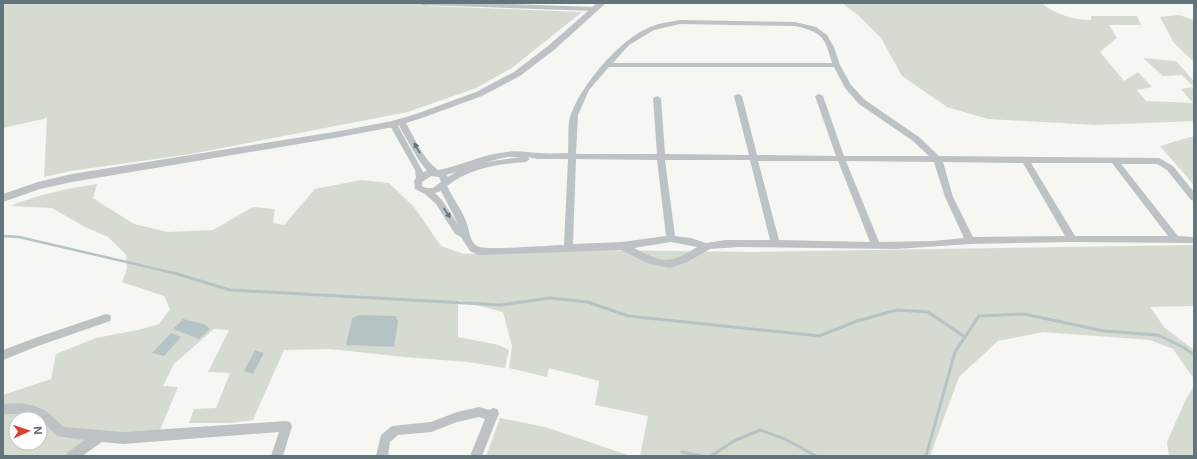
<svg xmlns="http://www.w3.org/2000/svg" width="1197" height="459" font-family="Inter,sans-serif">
<rect width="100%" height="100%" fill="#f6f6f3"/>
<!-- green -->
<g fill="#d6dbd2" fill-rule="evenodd">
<path d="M 3,3 L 413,3 L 431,6 L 582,12 L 512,68 L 476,88 L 408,112 L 191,154 L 70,171 L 44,177 L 47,118 L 3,128 Z"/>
<path d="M 842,3 L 1041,3 C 1053,13 1075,21 1091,20 L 1091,16 L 1137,16 L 1141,25 L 1109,25 L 1117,38 L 1100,52 L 1124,81 L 1138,72 L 1152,87 L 1137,90 L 1146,101 L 1193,103 L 1181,89 L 1194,87 L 1182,75 L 1163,76 L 1143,58 L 1176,61 L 1194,81 L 1194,121 L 1095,125 L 988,119 L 947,107 L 902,76 L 881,38 L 858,15 Z"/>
<path d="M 1179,15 L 1194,20 L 1194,62 L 1174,43 L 1160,17 Z"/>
<path d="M 1190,137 L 1194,137 L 1194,185 L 1160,146 Z"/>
<path d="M 361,180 L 389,183 L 414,207 L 441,246 L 464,254 L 593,250 L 753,252 L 1194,245 L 1194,306 L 1150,307 L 1164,327 L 1194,350 L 1194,379 L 1173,349 L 1150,340 L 1043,332 L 998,341 L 959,377 L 930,456 L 640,456 L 648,416 L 595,405 L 599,381 L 549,368 L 547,377 L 509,368 L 512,346 L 503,312 L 458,300 L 458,337 L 499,345 L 509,350 L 505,368 L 468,362 L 404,357 L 330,349 L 284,350 L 253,420 L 231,423 L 189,423 L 194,409 L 216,408 L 230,373 L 208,372 L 229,330 L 214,329 L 174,364 L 163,386 L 178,387 L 160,430 L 121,432 L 67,456 L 3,456 L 3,395 L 51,379 L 56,354 L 96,338 L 138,330 L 159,324 L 170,309 L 164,296 L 122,282 L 127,269 L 126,255 L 108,237 L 85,227 L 52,208 L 10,206 C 41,194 64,189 97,184 L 93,198 L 134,224 L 168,232 L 213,230 L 253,207 L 275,209 L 273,223 L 284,225 L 315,189 ZM 16,419 L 40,419 L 40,443 L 16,443 Z"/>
<path d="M 1194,386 L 1194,456 L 1169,456 L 1167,442 L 1186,399 Z"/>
<path d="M 500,418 L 545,427 L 631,456 L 486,456 Z"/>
</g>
<!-- water -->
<g fill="#b5c3c5">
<path d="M 359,315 L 396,316 L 398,322 L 394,347 L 346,345 L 352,318 Z"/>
<path d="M 183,319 L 204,324 L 210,329 L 199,339 L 173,329 Z"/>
<path d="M 171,333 L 181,337 L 164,356 L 152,353 Z"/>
<path d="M 255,350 L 264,353 L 253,374 L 244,371 Z"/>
</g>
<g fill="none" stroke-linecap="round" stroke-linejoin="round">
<!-- stream-far1 -->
<path stroke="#b5c3c5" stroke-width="2.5" d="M 3,236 L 19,237 L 178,274"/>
<!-- stream -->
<g stroke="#b5c3c5" stroke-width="3">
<path d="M 174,273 L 230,290 L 500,305 L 550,298 L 588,302 L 628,316 L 819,336 L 857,321 L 897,310 L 928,312 L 965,337"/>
<path d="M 682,452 L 701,456"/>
<path d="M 711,456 L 734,441 L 760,430 L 785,439 L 816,456"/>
<path d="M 926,456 L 955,352 L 979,316 L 1024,314 L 1104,331 L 1158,335 L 1183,347 L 1194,355"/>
</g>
<!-- minor -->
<g fill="#bdc2c4" fill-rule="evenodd">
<path d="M 419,3 L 477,3 L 595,7 L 598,9 L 595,11 L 422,5 Z"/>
<path d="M 680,20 L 795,22 L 816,27 L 827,35 L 834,47 L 840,65 L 851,85 L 865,100 L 919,137 L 939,156 L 1159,158 L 1173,166 L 1194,192 L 1194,201 L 1191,200 L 1167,170 L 1157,164 L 1121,164 L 1178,236 L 1194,237 L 1194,243 L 1072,242 L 970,244 L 896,249 L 738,247 L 710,249 L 687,262 L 670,268 L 647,263 L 621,250 L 479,255 L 470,251 L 461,237 L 455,234 L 436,204 L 425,194 L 415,189 L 414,181 L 416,178 L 415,170 L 389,124 L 390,122 L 396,122 L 423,172 L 427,171 L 418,159 L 397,122 L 398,120 L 404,120 C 415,138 422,158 438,170 C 461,166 483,154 507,152 C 518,150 529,153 540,153 C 550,154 559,153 568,153 C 569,142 567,124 571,114 C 582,84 620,39 650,27 C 659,23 670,22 680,20 ZM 680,24 L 795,26 C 822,32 825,37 832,63 L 613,63 L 629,45 L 654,30 ZM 609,67 L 834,67 L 845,88 L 859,104 L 913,141 L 929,156 L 844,156 L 823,96 L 819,94 L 815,96 L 836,156 L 757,155 L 742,96 L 738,94 L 734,96 L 749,155 L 665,154 L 661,98 L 657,96 L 653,98 L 657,154 L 576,154 L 578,115 L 589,90 ZM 507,157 L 520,157 L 486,162 ZM 527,157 L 537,159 L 568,159 L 564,245 C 551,245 484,251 477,246 C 469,240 470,232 467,224 C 463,211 453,199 447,186 C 469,168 499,164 526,162 L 530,159 ZM 576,159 L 657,160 L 666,236 L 622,242 L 573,244 ZM 665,160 L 750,160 L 770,240 L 726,240 L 706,243 L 691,238 L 675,236 ZM 758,161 L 838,161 L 870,242 L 779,240 ZM 846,161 L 934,162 L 945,197 L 964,238 L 933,241 L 879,242 ZM 943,162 L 1023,163 L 1065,236 L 973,237 L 953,197 ZM 1031,163 L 1112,163 L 1168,236 L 1075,236 ZM 456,172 L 448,177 L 446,175 ZM 431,176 L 439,177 L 441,182 L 433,188 L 426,188 L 422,186 L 422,182 ZM 441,191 L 459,226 L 442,200 L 435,193 ZM 671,242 L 697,247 C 669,265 663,263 634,248 Z"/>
<path d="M 106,314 L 110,315 L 111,318 L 110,321 L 38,346 L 3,360 L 3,350 L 35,338 Z"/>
<path d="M 21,403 L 35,406 L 46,411 L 64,427 L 123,432 L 286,421 L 290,422 L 292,426 L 283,456 L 271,456 L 279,432 L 123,444 L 102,442 L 82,456 L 66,456 L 68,452 L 85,440 L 57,436 L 40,419 L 33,416 L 21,414 L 3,414 L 3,404 Z"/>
<path d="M 479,407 L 489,410 L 493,408 L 497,409 L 499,413 L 482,456 L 470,456 L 485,419 L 479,417 L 457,422 L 431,432 L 398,435 L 390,442 L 388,456 L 376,456 L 381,435 L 392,426 L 431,422 L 457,412 Z"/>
</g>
<!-- tertiary -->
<path fill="#bdc2c4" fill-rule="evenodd" d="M 597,3 L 606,3 L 554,50 L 520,76 L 482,96 L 422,118 L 393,127 L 340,137 L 72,182 L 40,189 L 3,202 L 3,194 L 38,182 L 72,174 L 340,131 L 392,121 L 416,114 L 476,92 L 514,72 L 548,46 Z"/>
</g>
<!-- one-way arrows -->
<defs><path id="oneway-solid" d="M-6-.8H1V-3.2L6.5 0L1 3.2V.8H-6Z"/></defs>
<g fill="#63757c">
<use href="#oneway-solid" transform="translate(417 148) rotate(-119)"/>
<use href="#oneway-solid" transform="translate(447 213) rotate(56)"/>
</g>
<!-- border -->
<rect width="1197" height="459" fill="none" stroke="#63757c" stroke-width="8"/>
<!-- north arrow -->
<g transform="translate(28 431) rotate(87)"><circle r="19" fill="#ffffff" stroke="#c1c8cb"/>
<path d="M0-3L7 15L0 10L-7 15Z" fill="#d84031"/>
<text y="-6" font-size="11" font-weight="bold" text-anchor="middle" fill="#63757c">N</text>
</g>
</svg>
